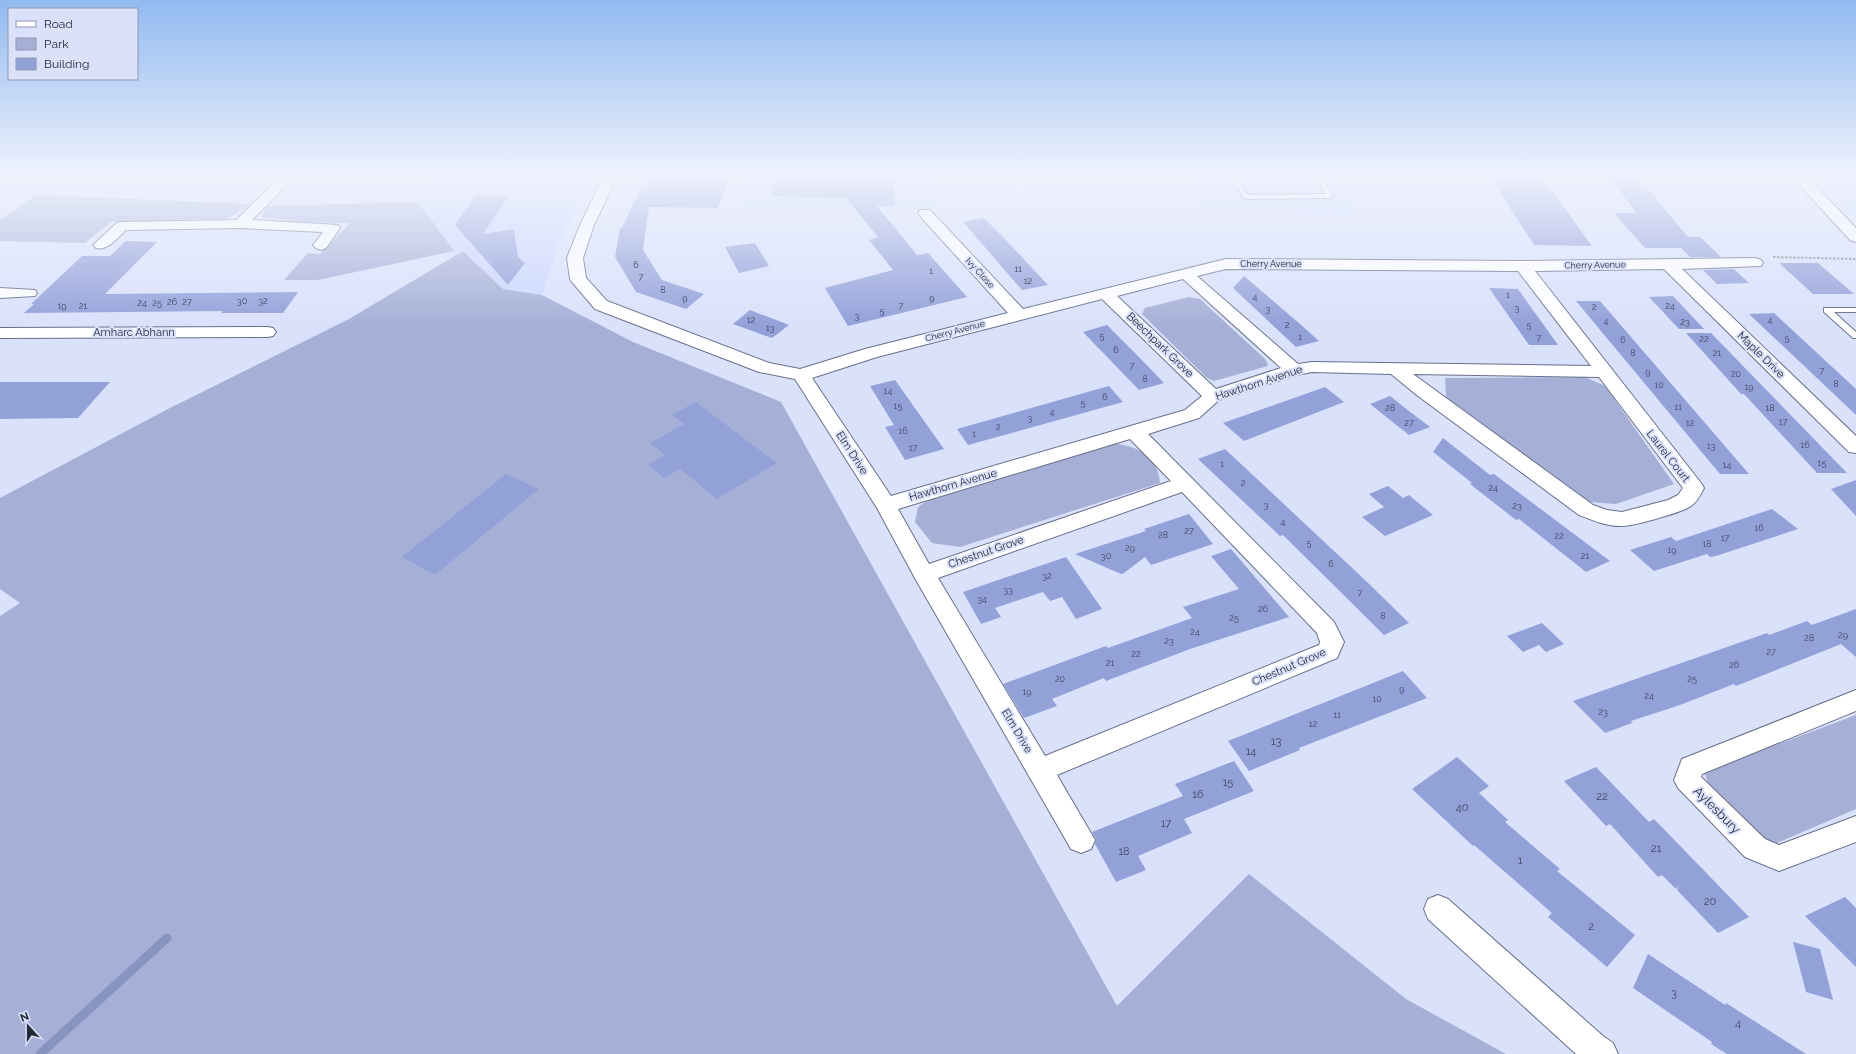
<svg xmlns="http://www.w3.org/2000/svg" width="1856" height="1054" font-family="Raleway,sans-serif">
<rect width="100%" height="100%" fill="#dae1fb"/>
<!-- built -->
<g fill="#ccd7fe">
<path d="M 440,177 L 591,177 L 559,243 L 542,295 L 503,289 L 464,251 L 454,251 L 418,202 Z"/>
<path d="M 746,177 L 937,177 L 937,209 L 742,207 Z"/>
<path d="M 1190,177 L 1331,177 L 1358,215 L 1200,209 Z"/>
<path d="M 1819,177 L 1856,177 L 1856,219 Z"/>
</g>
<!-- green -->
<g fill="#a6b0d7">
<path d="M 36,195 L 251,204 L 229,218 L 111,222 L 85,243 L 0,241 L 0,220 Z"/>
<path d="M 418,202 L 454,251 L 318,280 L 284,280 L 308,253 L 320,254 L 350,223 L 308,222 L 261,217 L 268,206 Z"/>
<path d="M 463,251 L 503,289 L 542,295 L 633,342 L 781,402 L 1117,1006 L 1249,874 L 1406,999 L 1506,1054 L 0,1054 L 0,616 L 20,603 L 0,589 L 0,498 L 168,409 L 349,319 Z"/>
<path d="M 1189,297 L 1200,299 L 1266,360 L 1268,366 L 1214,381 L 1207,378 L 1142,314 L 1145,308 Z"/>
<path d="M 1585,377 L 1605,386 L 1674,484 L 1616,504 L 1589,502 L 1446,397 L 1445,378 Z"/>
<path d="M 1110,443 C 1136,446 1157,453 1160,483 L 960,547 L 932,543 L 915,522 L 918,507 L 931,498 Z"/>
<path d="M 1856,715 L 1856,809 L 1777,843 L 1759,839 L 1710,788 L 1704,772 Z"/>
</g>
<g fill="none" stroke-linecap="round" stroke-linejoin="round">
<!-- stream -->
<path stroke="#8894c0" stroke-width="9" d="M 40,1054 L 167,938"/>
</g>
<!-- building -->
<g fill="#93a1d9">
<path d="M 646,177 L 730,177 L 718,208 L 649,207 L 643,250 L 662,280 L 704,294 L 686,309 L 636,292 L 615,257 L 620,228 L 622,228 Z"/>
<path d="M 774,177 L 895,177 L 894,206 L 877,206 L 917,255 L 928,253 L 967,297 L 848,326 L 825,288 L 893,270 L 869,240 L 878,237 L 846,198 L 772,196 Z"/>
<path d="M 1490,177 L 1542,177 L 1592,246 L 1534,245 Z"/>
<path d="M 1608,177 L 1638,177 L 1688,237 L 1700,237 L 1721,257 L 1690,257 L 1681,248 L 1645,248 L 1614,213 L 1637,213 Z"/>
<path d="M 475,196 L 508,197 L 483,234 L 514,229 L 518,257 L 525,263 L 508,285 L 455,225 Z"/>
<path d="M 984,218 L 1004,238 L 1048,285 L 1022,290 L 963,222 Z"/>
<path d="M 126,241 L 157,242 L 105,294 L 298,292 L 283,313 L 221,313 L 223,311 L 24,313 L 34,304 L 31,304 L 82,256 L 110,256 Z"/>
<path d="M 755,243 L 769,266 L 739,273 L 725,247 Z"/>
<path d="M 1779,263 L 1818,263 L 1854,294 L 1813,294 Z"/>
<path d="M 1734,269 L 1749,283 L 1717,284 L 1703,270 Z"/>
<path d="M 1244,276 L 1300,324 L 1319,341 L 1296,347 L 1233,288 Z"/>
<path d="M 1489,288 L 1518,289 L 1558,345 L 1529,345 Z"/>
<path d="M 1673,296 L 1704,329 L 1679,329 L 1649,297 Z"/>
<path d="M 1576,301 L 1600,301 L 1749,474 L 1720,474 Z"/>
<path d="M 750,310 L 789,325 L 772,338 L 733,324 Z"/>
<path d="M 1774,313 L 1856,389 L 1856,415 L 1749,314 Z"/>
<path d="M 1107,325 L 1138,356 L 1164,383 L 1139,390 L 1083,332 Z"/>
<path d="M 1686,333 L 1711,333 L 1847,473 L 1817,473 L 1744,394 L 1741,394 Z"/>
<path d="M 895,380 L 944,449 L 905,460 L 885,427 L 894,425 L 870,386 Z"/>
<path d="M 0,382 L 110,382 L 78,418 L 0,419 Z"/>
<path d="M 1109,386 L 1123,402 L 968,445 L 957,429 Z"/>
<path d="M 1325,387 L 1344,402 L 1244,441 L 1223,423 Z"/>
<path d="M 1390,396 L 1409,411 L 1430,427 L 1409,435 L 1370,404 Z"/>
<path d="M 696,402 L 777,463 L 717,499 L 680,469 L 664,478 L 648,465 L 665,455 L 650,443 L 684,424 L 672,415 Z"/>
<path d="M 1443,438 L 1490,475 L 1494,474 L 1610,561 L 1586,572 L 1519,519 L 1516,520 L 1470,484 L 1472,483 L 1433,452 Z"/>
<path d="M 1225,449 L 1365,580 L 1409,623 L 1384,635 L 1283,535 L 1280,536 L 1198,459 Z"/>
<path d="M 506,474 L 539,489 L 435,575 L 402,557 Z"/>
<path d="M 1856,480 L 1856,516 L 1831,489 Z"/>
<path d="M 1388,486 L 1403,498 L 1409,495 L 1433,515 L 1385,536 L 1362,517 L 1384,507 L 1369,494 Z"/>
<path d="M 1772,509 L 1798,529 L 1716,556 L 1710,557 L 1707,554 L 1654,571 L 1630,550 L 1671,537 L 1676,541 Z"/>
<path d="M 1189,514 L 1213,544 L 1151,565 L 1145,557 L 1124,573 L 1121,574 L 1075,554 L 1146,531 L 1144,529 Z"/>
<path d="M 1231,549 L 1289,617 L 1190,649 L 1106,681 L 1104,678 L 1052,699 L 1057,706 L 1024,718 L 1003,684 L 1106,646 L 1108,648 L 1192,618 L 1183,607 L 1239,589 L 1211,556 Z"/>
<path d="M 1066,557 L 1102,609 L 1076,619 L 1062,597 L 1050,601 L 1043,592 L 995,608 L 1001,617 L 981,624 L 963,592 Z"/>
<path d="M 1856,609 L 1856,657 L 1841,644 L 1736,686 L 1734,684 L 1680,705 L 1631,721 L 1632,723 L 1605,733 L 1573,701 L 1767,633 L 1769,635 L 1807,621 L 1812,625 Z"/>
<path d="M 1542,623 L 1564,644 L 1546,652 L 1539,645 L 1523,652 L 1507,636 Z"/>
<path d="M 1403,671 L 1427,698 L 1299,748 L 1300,750 L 1249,771 L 1228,741 Z"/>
<path d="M 1457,757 L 1489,786 L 1479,793 L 1508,820 L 1505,822 L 1560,869 L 1557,871 L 1635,935 L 1607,967 L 1548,917 L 1552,913 L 1474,845 L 1473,846 L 1412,789 Z"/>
<path d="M 1234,761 L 1254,791 L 1184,819 L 1192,833 L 1138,856 L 1146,870 L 1116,882 L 1095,844 L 1096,839 L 1092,832 L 1183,796 L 1175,784 Z"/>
<path d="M 1596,767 L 1649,822 L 1654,819 L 1749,917 L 1718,933 L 1677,890 L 1679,885 L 1676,889 L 1662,875 L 1658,877 L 1610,824 L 1606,826 L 1564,781 Z"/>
<path d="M 1845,897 L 1856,908 L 1856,967 L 1805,916 Z"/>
<path d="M 1793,942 L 1820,949 L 1833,1000 L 1806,992 Z"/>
<path d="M 1648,954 L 1725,1005 L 1726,1003 L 1806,1054 L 1727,1054 L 1711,1044 L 1712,1042 L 1633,988 Z"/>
</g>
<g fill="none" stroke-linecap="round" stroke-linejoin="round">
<defs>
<g id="lane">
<path d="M 1231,177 L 1237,177 L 1248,195 L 1326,194 L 1314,177 L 1320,177 L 1334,196 L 1331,198 L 1246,199 L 1244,198 Z"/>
<path d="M 1824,308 L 1856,308 L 1856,312 L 1834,312 L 1856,332 L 1856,338 L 1853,338 L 1824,312 Z"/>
</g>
<g id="street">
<path d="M 280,177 L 295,177 L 252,220 L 338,225 L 340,228 L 326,248 L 321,250 L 316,248 L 313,245 L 323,232 L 240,228 L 126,230 C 117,238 108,251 96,248 L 93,245 L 117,223 L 122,222 L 236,220 Z"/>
<path d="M 603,177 L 617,177 L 594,225 L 583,258 L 586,278 L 607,301 L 769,363 L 800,369 L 865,349 L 1008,313 L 920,216 L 918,213 L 920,210 L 930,210 L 1023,309 L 1226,259 L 1523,261 L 1755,258 L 1761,260 L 1763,263 L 1761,266 L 1682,269 L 1856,436 L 1856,453 L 1849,452 L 1664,269 L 1535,271 L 1701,483 L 1704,488 C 1701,494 1697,502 1691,506 C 1683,512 1632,527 1620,526 C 1606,526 1592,520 1579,515 L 1418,396 L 1391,374 L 1312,372 L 1297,375 L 1219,400 L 1199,418 L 1148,434 L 1334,622 L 1344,642 L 1337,658 L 1057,775 L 1095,840 L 1091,849 L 1081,853 L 1071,849 L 916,580 L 877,508 L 795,379 L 759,372 L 595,309 L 572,282 L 570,279 L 567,258 L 580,225 ZM 1226,269 L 1518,271 L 1591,366 L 1312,362 L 1298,364 L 1197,276 ZM 1183,279 L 1281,368 L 1216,389 L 1117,296 ZM 1102,299 L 1202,396 L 1185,410 L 891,496 L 812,378 L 877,357 ZM 1413,374 L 1599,377 L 1683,488 L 1678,495 L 1668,500 L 1622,512 L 1607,510 L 1593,505 ZM 1130,439 L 1171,481 L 929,564 L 898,509 ZM 1182,492 L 1317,633 L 1320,642 L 1319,645 L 1045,756 L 938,578 Z"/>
<path d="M 0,288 L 35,290 L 37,293 L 35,296 L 0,298 Z"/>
<path d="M 267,327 L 273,328 L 276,332 L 273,336 L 267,337 L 0,338 L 0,328 Z"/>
<path d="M 1856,690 L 1856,711 L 1702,774 L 1701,777 L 1765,839 L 1779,845 L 1856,816 L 1856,842 L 1779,871 L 1745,857 L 1678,788 L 1674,780 L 1682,759 Z"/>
<path d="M 1438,895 L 1448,899 L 1603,1036 L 1613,1043 L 1618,1054 L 1576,1054 L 1428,919 L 1424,909 L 1428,899 Z"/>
</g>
<path id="secondary" d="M 1792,177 L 1807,177 L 1856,228 L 1856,242 L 1850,240 Z"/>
</defs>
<!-- lane casing -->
<use href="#lane" stroke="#676f8b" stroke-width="2"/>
<!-- street casing -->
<use href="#street" stroke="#676f8b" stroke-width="2"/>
<!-- secondary casing -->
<use href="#secondary" stroke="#676f8b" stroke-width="2"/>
<!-- path -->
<path stroke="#878da1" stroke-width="2" stroke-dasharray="2.5 1.5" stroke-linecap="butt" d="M 1773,257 L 1856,259"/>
<!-- lane -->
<use href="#lane" fill="#fff" fill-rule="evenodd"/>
<!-- street -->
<use href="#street" fill="#fff" fill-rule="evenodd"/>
<!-- secondary -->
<use href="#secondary" fill="#fff" fill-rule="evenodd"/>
</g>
<!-- sky -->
<linearGradient id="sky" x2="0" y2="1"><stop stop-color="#92baf0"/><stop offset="0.54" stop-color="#eef2fd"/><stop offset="1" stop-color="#eef2fd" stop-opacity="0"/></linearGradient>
<rect width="1856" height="325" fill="url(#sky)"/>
<g text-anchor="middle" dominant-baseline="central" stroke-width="4" stroke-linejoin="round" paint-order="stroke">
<!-- far-street labels -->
<g font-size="9" fill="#252935" stroke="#dae1fb">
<text x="1271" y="264">Cherry Avenue</text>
<text transform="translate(1595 265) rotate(-1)">Cherry Avenue</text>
<text transform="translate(980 273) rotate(47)">Ivy Close</text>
<text transform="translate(955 331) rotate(-15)">Cherry Avenue</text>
</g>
<!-- number labels -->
<g font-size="9" fill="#40475e">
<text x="636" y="265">6</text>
<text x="1018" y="269">11</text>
<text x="931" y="271">1</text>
<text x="641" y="277">7</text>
<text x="1028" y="281">12</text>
<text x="663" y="290">8</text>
<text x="1508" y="295">1</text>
<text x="1255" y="297">4</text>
<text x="685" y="298">9</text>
<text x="932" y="298">9</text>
<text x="242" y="301">30</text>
<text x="263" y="301">32</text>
<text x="172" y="302">26</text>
<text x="187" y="302">27</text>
<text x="142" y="303">24</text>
<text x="157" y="303">25</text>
<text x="62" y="306">19</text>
<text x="83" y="306">21</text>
<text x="901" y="306">7</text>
<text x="1670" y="306">24</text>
<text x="1594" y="307">2</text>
<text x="1517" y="308">3</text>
<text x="1268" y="309">3</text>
<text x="882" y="311">5</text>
<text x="857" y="316">3</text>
<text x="751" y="320">12</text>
<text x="1770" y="320">4</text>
<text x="1606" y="321">4</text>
<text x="1685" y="322">23</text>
<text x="1287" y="325">2</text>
<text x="1529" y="325">5</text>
<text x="770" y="328">13</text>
<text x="1102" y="336">5</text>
<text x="1300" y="337">1</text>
<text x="1539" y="338">7</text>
<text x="1787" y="338">5</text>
<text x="1704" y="339">22</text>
<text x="1623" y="340">6</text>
<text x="1116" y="350">6</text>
<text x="1633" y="353">8</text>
<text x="1717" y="353">21</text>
<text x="1132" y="366">7</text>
<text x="1822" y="371">7</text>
<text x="1648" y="372">9</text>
<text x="1736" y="374">20</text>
<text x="1145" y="379">8</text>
<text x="1836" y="384">8</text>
<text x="1659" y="385">10</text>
<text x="1749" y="387">19</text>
<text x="888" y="391">14</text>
<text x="1105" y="397">6</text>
<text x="1083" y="403">5</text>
<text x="898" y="406">15</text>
<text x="1678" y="407">11</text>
<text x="1390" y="408">28</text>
<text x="1770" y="408">18</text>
<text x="1052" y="412">4</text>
<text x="1030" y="418">3</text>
<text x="1783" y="422">17</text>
<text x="1409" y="423">27</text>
<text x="1690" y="423">12</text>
<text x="998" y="427">2</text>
<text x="903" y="431">16</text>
<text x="974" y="434">1</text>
<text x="1805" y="445">16</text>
<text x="1711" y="446">13</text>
<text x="913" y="448">17</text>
<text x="1822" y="463">15</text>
<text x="1222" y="464">1</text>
<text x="1727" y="465">14</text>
<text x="1243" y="483">2</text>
<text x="1493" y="488">24</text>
<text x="1266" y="505">3</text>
<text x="1517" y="506">23</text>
<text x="1283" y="522">4</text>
<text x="1759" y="528">16</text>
<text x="1189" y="531">27</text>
<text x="1163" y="535">28</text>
<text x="1559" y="536">22</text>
<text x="1725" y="538">17</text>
<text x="1309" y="543">5</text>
<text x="1707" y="544">18</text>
<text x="1130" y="548">29</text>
<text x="1672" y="550">19</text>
<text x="1106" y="556">30</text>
<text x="1585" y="556">21</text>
<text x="1331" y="564">6</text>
<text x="1047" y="576">32</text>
<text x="1008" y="590">33</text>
<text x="1360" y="593">7</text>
<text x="982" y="599">34</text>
<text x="1263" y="609">26</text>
<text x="1383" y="616">8</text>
<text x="1234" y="618">25</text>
<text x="1195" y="632">24</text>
<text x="1843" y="635">29</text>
<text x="1809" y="638">28</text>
<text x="1169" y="641">23</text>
<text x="1771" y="652">27</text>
<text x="1136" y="654">22</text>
<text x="1110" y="663">21</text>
<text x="1734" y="665">26</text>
<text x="1060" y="679">20</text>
<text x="1692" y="679">25</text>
<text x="1402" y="689">9</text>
<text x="1027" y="692">19</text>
<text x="1649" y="696">24</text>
<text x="1377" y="699">10</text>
<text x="1603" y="712">23</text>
<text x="1337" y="715">11</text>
<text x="1313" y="724">12</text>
</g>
<!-- street labels -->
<g font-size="11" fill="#252935" stroke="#dae1fb">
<text x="134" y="332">Amharc Abhann</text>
<text transform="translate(1160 345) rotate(44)">Beechpark Grove</text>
<text transform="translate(1761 355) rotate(44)">Maple Drive</text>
<text transform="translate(1259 383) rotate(-18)">Hawthorn Avenue</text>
<text transform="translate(852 453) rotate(57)">Elm Drive</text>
<text transform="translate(1668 456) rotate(52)">Laurel Court</text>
<text transform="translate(953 485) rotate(-16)">Hawthorn Avenue</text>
<text transform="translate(986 552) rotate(-19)">Chestnut Grove</text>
<text transform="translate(1289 667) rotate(-23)">Chestnut Grove</text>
<text transform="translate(1017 731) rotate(59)">Elm Drive</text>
</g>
<!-- near-number labels -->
<g font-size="11" fill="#40475e">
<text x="1276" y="741">13</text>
<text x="1251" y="751">14</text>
<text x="1228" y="782">15</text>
<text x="1198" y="794">16</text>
<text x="1602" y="796">22</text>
<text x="1462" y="807">40</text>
<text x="1166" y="823">17</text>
<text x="1656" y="848">21</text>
<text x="1124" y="851">18</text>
<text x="1520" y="860">1</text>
<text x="1710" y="901">20</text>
<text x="1591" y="926">2</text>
<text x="1674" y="993">3</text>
<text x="1738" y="1023">4</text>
</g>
<!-- near-street labels -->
<g font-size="13" fill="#252935" stroke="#dae1fb">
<text transform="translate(1717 810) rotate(45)">Aylesbury</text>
</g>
</g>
<!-- legend -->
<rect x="8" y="8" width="130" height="72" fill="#dae1fb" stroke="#9297ac"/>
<rect x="16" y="21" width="20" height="6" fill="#ffffff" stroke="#9297ac"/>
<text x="44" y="28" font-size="12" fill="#252935">Road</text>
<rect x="16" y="38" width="20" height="12" fill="#a6b0d7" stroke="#9297ac"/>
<text x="44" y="48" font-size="12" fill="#252935">Park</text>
<rect x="16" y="58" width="20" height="12" fill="#93a1d9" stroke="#9297ac"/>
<text x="44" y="68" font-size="12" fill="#252935">Building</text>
<!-- north arrow -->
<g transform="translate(28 1026) rotate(339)" stroke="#dae1fb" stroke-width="3" paint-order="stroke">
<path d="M0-3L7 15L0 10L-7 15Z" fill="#252935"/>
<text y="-6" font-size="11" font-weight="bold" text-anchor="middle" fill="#252935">N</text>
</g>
</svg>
